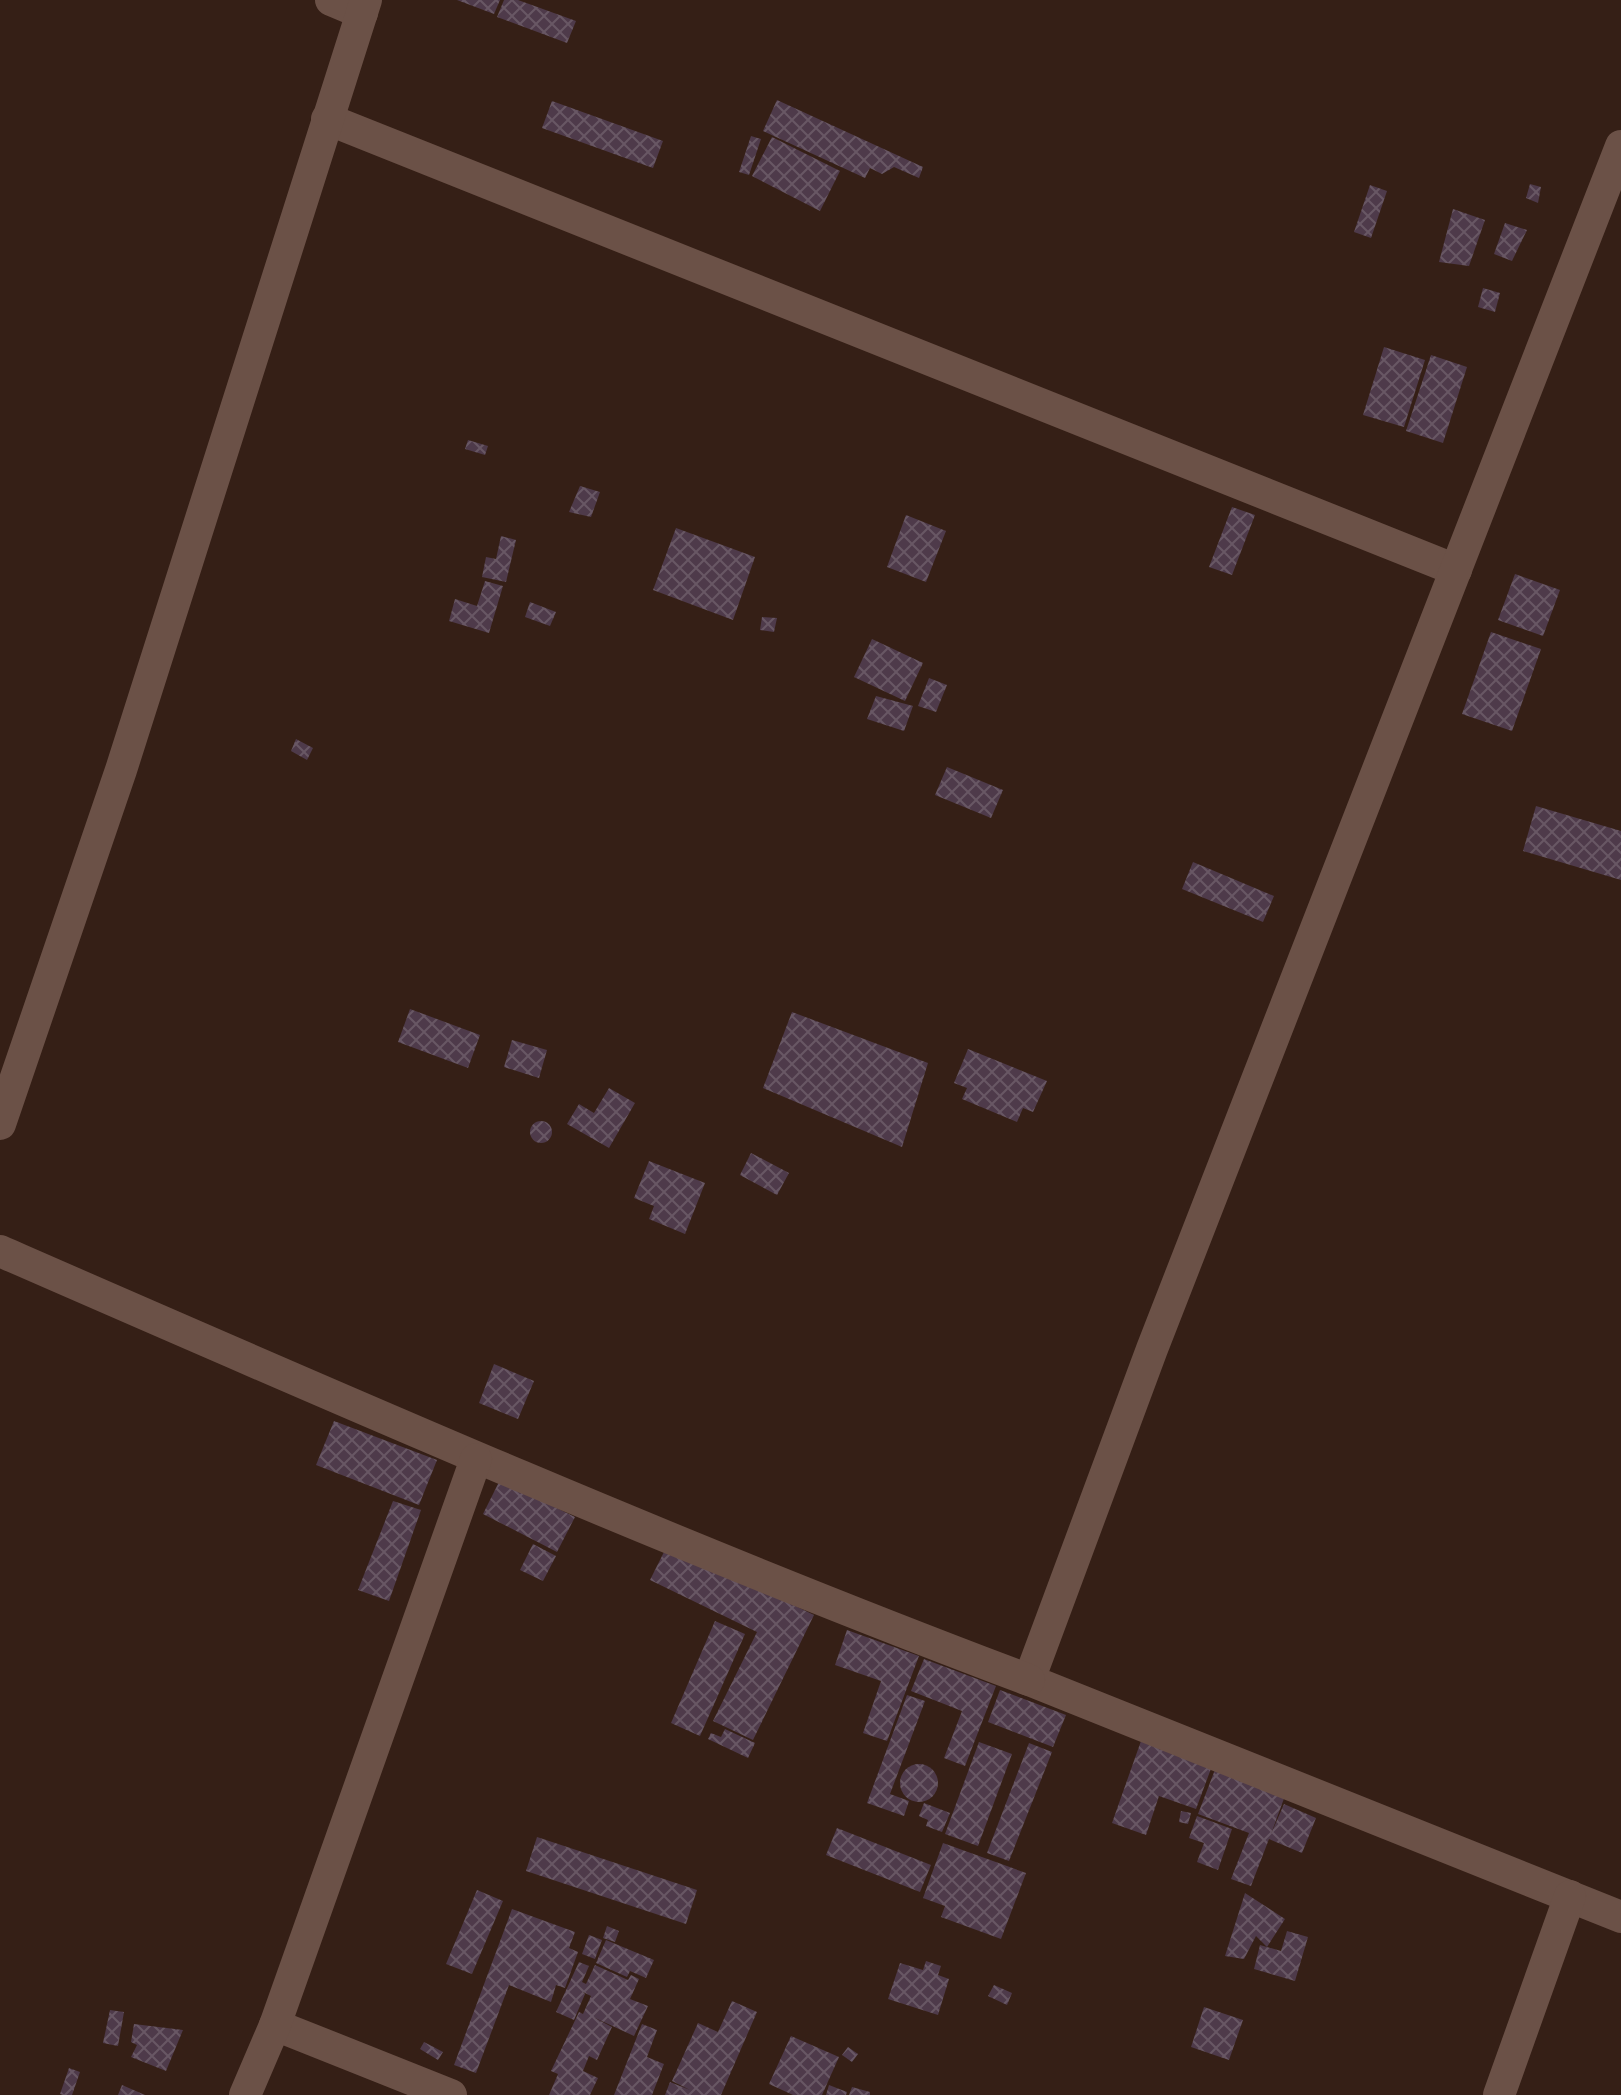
<svg xmlns="http://www.w3.org/2000/svg" width="1621" height="2095" font-family="Jost,sans-serif">
<defs>
<pattern id="building-cross-hatch" width="8" height="8" patternUnits="userSpaceOnUse" patternTransform="scale(2)"><rect width="8" height="8" fill="#4e3a4a"/><path d="M0 0l8 8M0 8l8-8" fill="none" stroke="#685764"/></pattern>
</defs>
<rect width="100%" height="100%" fill="#351f16"/>
<!-- building -->
<g fill="url(#building-cross-hatch)">
<path d="M 457,0 L 500,0 L 494,14 Z"/>
<path d="M 504,0 L 518,0 L 576,21 L 567,43 L 497,17 Z"/>
<path d="M 777,100 L 923,167 L 919,178 L 894,167 L 882,174 L 870,168 L 865,178 L 763,131 Z"/>
<path d="M 552,101 L 663,141 L 653,168 L 542,128 Z"/>
<path d="M 751,136 L 761,139 L 749,175 L 739,172 Z"/>
<path d="M 772,137 L 840,171 L 820,211 L 752,176 Z"/>
<path d="M 1530,184 L 1541,187 L 1538,203 L 1526,198 Z"/>
<path d="M 1370,185 L 1387,191 L 1371,238 L 1354,232 Z"/>
<path d="M 1453,209 L 1485,220 L 1469,266 L 1439,262 Z"/>
<path d="M 1505,223 L 1527,230 L 1512,261 L 1494,254 Z"/>
<path d="M 1483,288 L 1500,293 L 1495,312 L 1478,307 Z"/>
<path d="M 1384,347 L 1425,360 L 1404,427 L 1363,415 Z"/>
<path d="M 1431,355 L 1467,367 L 1443,443 L 1406,431 Z"/>
<path d="M 468,440 L 488,446 L 485,455 L 465,449 Z"/>
<path d="M 580,486 L 600,492 L 591,517 L 569,512 Z"/>
<path d="M 1232,507 L 1255,515 L 1232,575 L 1209,567 Z"/>
<path d="M 906,515 L 946,531 L 926,582 L 887,567 Z"/>
<path d="M 676,528 L 755,557 L 733,620 L 653,590 Z"/>
<path d="M 501,536 L 516,540 L 506,582 L 482,577 L 486,557 L 496,559 Z"/>
<path d="M 1515,574 L 1560,590 L 1543,636 L 1498,620 Z"/>
<path d="M 485,581 L 503,586 L 489,633 L 449,621 L 455,599 L 477,606 Z"/>
<path d="M 530,602 L 556,612 L 550,626 L 525,617 Z"/>
<path d="M 762,617 L 777,618 L 774,632 L 760,630 Z"/>
<path d="M 1491,632 L 1541,649 L 1512,731 L 1462,714 Z"/>
<path d="M 872,639 L 923,663 L 905,701 L 854,677 Z"/>
<path d="M 929,678 L 947,685 L 936,712 L 918,706 Z"/>
<path d="M 876,696 L 913,706 L 904,731 L 867,719 Z"/>
<path d="M 296,739 L 313,748 L 307,760 L 291,751 Z"/>
<path d="M 947,767 L 1003,790 L 991,818 L 935,795 Z"/>
<path d="M 1536,806 L 1621,831 L 1621,880 L 1523,851 Z"/>
<path d="M 1193,862 L 1274,896 L 1263,922 L 1182,889 Z"/>
<path d="M 410,1009 L 480,1035 L 468,1068 L 398,1042 Z"/>
<path d="M 792,1012 L 928,1063 L 902,1147 L 763,1088 Z"/>
<path d="M 512,1040 L 547,1050 L 539,1078 L 504,1067 Z"/>
<path d="M 968,1049 L 1047,1081 L 1033,1112 L 1023,1108 L 1017,1122 L 962,1099 L 967,1088 L 954,1083 Z"/>
<path d="M 609,1088 L 635,1103 L 609,1148 L 567,1124 L 579,1104 L 594,1113 Z"/>
<circle cx="541" cy="1132" r="11"/>
<path d="M 751,1153 L 789,1173 L 777,1195 L 740,1175 Z"/>
<path d="M 649,1161 L 705,1183 L 685,1234 L 649,1219 L 654,1206 L 634,1198 Z"/>
<path d="M 494,1364 L 534,1381 L 518,1419 L 479,1403 Z"/>
<path d="M 334,1421 L 437,1460 L 419,1505 L 316,1465 Z"/>
<path d="M 500,1480 L 575,1517 L 557,1552 L 483,1514 Z"/>
<path d="M 393,1501 L 421,1510 L 389,1601 L 358,1590 Z"/>
<path d="M 533,1544 L 556,1556 L 543,1581 L 520,1570 Z"/>
<path d="M 668,1544 L 814,1615 L 753,1740 L 713,1721 L 757,1632 L 650,1580 Z"/>
<path d="M 715,1621 L 745,1634 L 700,1736 L 671,1723 Z"/>
<path d="M 847,1630 L 919,1656 L 887,1741 L 863,1733 L 881,1681 L 835,1665 Z"/>
<path d="M 924,1659 L 996,1686 L 965,1766 L 944,1758 L 962,1711 L 911,1691 Z"/>
<path d="M 1000,1690 L 1066,1715 L 1053,1747 L 988,1722 Z"/>
<path d="M 907,1695 L 925,1701 L 890,1794 L 909,1801 L 904,1816 L 867,1803 Z"/>
<path d="M 725,1729 L 755,1743 L 748,1758 L 708,1739 L 711,1733 L 721,1737 Z"/>
<path d="M 1141,1741 L 1212,1766 L 1196,1809 L 1159,1796 L 1146,1835 L 1112,1823 Z"/>
<path d="M 979,1742 L 1012,1754 L 978,1846 L 945,1834 Z"/>
<path d="M 1029,1743 L 1052,1752 L 1009,1861 L 987,1853 Z"/>
<circle cx="919" cy="1783" r="19"/>
<path d="M 1216,1767 L 1286,1793 L 1271,1834 L 1284,1804 L 1316,1818 L 1302,1853 L 1269,1839 L 1251,1886 L 1231,1879 L 1249,1833 L 1198,1814 Z"/>
<path d="M 924,1803 L 950,1813 L 942,1832 L 926,1826 L 928,1820 L 919,1816 Z"/>
<path d="M 1181,1811 L 1191,1813 L 1188,1824 L 1179,1822 Z"/>
<path d="M 1197,1816 L 1232,1829 L 1218,1870 L 1197,1862 L 1204,1843 L 1189,1838 Z"/>
<path d="M 837,1828 L 931,1865 L 920,1892 L 826,1855 Z"/>
<path d="M 537,1837 L 697,1890 L 686,1924 L 526,1871 Z"/>
<path d="M 943,1843 L 1026,1873 L 1001,1939 L 941,1917 L 945,1906 L 923,1898 Z"/>
<path d="M 477,1890 L 503,1901 L 472,1974 L 446,1964 Z"/>
<path d="M 1245,1893 L 1285,1919 L 1267,1947 L 1256,1936 L 1244,1959 L 1225,1956 Z"/>
<path d="M 512,1909 L 575,1932 L 569,1948 L 578,1952 L 565,1988 L 556,1985 L 551,2002 L 509,1985 L 476,2073 L 454,2065 Z"/>
<path d="M 607,1926 L 619,1931 L 615,1942 L 603,1938 Z"/>
<path d="M 1287,1931 L 1308,1937 L 1295,1981 L 1254,1969 L 1260,1945 L 1281,1951 Z"/>
<path d="M 589,1935 L 602,1940 L 595,1959 L 582,1954 Z"/>
<path d="M 606,1940 L 654,1960 L 646,1978 L 630,1971 L 627,1977 L 596,1963 Z"/>
<path d="M 926,1961 L 941,1966 L 938,1975 L 949,1979 L 938,2015 L 888,1999 L 900,1963 L 923,1970 Z"/>
<path d="M 579,1962 L 589,1966 L 582,1982 L 586,1984 L 595,1965 L 628,1980 L 631,1975 L 639,1979 L 630,1999 L 648,2006 L 634,2036 L 593,2017 L 612,2027 L 597,2060 L 589,2056 L 583,2071 L 598,2078 L 590,2095 L 549,2095 L 558,2074 L 551,2071 L 579,2012 L 583,2014 L 591,1996 L 583,1992 L 585,1994 L 574,2020 L 556,2012 Z"/>
<path d="M 994,1985 L 1012,1993 L 1007,2005 L 988,1996 Z"/>
<path d="M 732,2001 L 757,2012 L 721,2095 L 665,2095 L 670,2082 L 690,2090 L 672,2081 L 698,2023 L 718,2032 Z"/>
<path d="M 1204,2007 L 1243,2020 L 1229,2060 L 1191,2047 Z"/>
<path d="M 110,2010 L 124,2012 L 118,2046 L 103,2043 Z"/>
<path d="M 134,2024 L 183,2030 L 166,2071 L 131,2057 L 137,2045 L 131,2042 Z"/>
<path d="M 642,2024 L 657,2030 L 647,2057 L 664,2064 L 652,2095 L 614,2095 Z"/>
<path d="M 791,2036 L 839,2057 L 822,2095 L 793,2095 L 769,2084 Z"/>
<path d="M 424,2042 L 443,2052 L 438,2060 L 420,2049 Z"/>
<path d="M 848,2047 L 858,2054 L 852,2062 L 842,2055 Z"/>
<path d="M 69,2068 L 80,2072 L 72,2095 L 63,2095 L 60,2094 Z"/>
<path d="M 122,2085 L 145,2095 L 118,2095 Z"/>
<path d="M 829,2085 L 847,2092 L 846,2095 L 826,2095 Z"/>
<path d="M 852,2087 L 870,2092 L 870,2095 L 849,2095 Z"/>
</g>
<g fill="none" stroke-linecap="round" stroke-linejoin="round">
<!-- minor -->
<g stroke="#6b5147" stroke-width="32">
<path d="M 331,0 L 362,13"/>
<path d="M 327,119 L 1456,570"/>
<path d="M 1621,146 L 1152,1349 L 1029,1680 L 1621,1917"/>
<path d="M 0,1124 L 121,770 L 366,0"/>
<path d="M 0,1251 C 341,1400 681,1549 1029,1680"/>
<path d="M 275,2025 L 451,2095"/>
<path d="M 245,2095 L 275,2025 L 476,1459"/>
<path d="M 1499,2095 L 1570,1896"/>
</g>
</g>
</svg>
